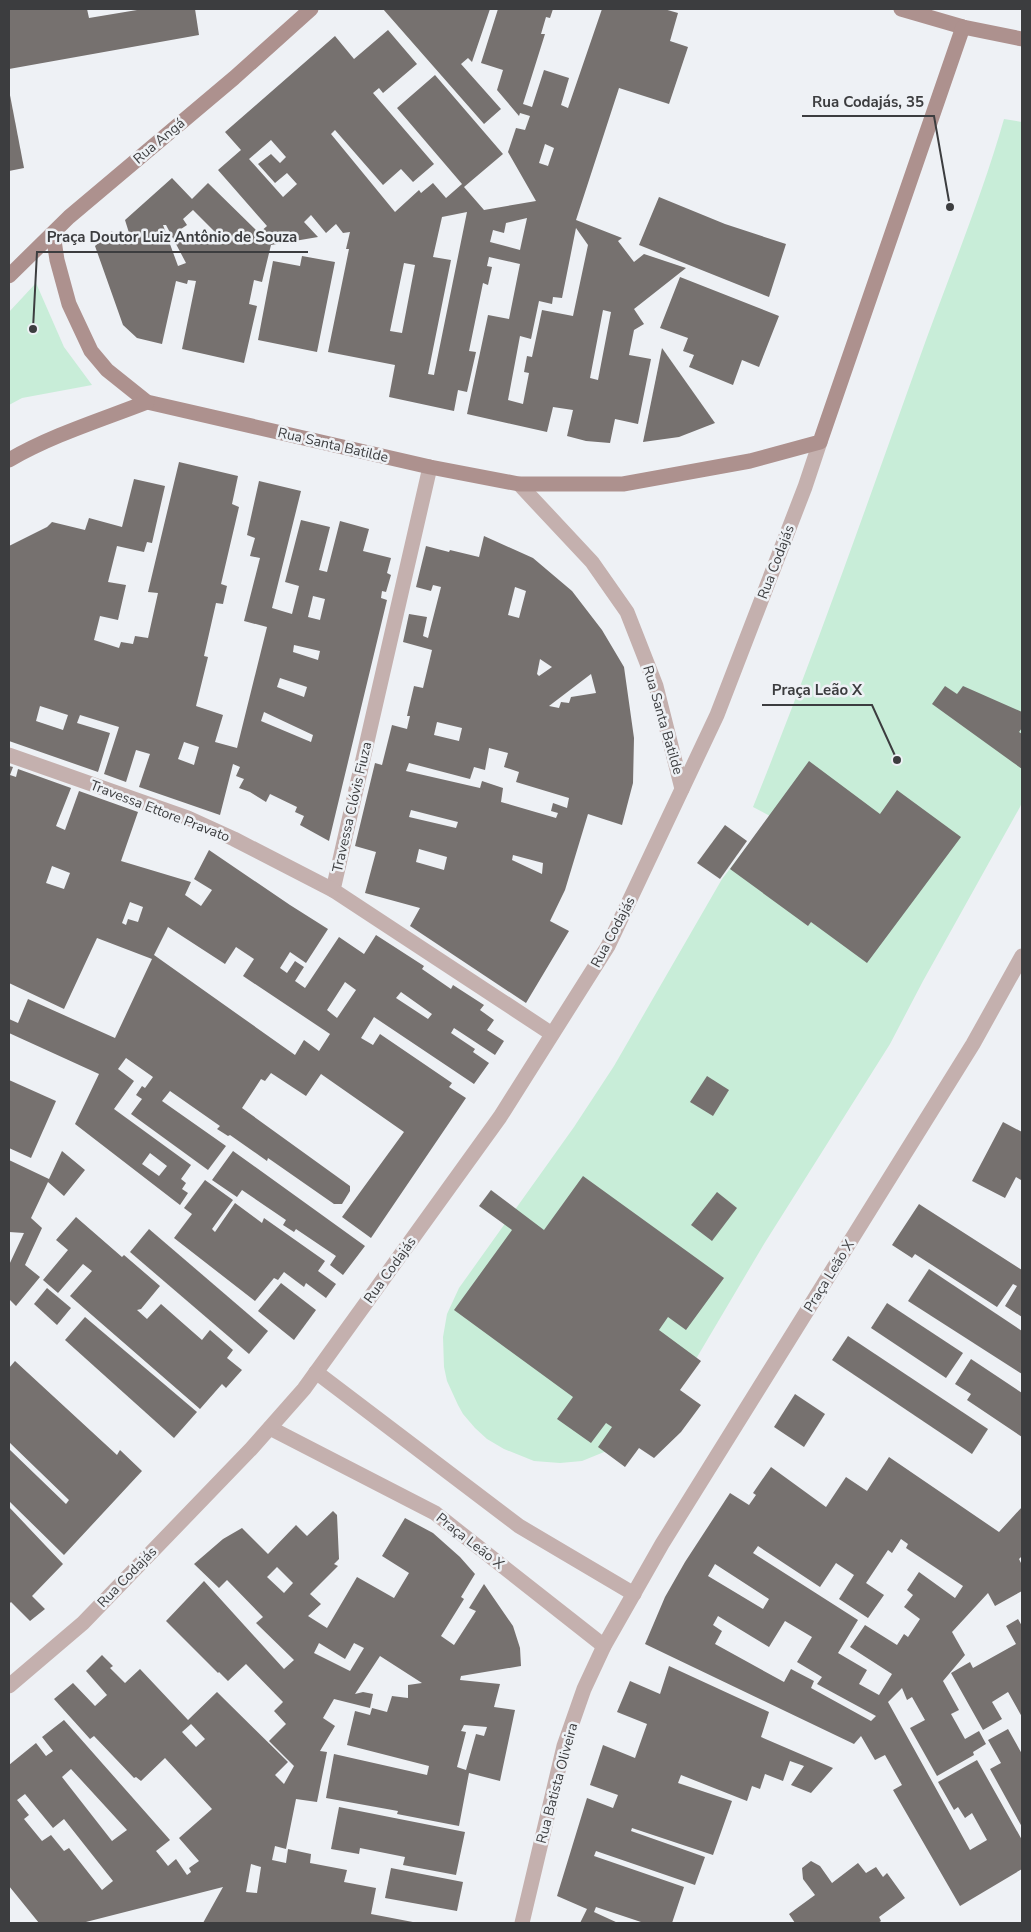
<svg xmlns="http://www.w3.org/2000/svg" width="1031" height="1932" font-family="'Nunito Sans',sans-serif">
<rect width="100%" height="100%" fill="#eef1f5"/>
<!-- green -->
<g fill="#c8edd8">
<path d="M 1004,119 L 1022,122 L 1022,802 L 1020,807 L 923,981 L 890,1044 L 764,1244 L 693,1364 L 614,1448 L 582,1461 L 560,1463 L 534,1461 L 504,1449 L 487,1439 L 475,1428 L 463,1414 L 458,1405 L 447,1381 L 444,1367 L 443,1337 L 447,1314 L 459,1288 L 574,1127 L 614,1066 L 722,879 L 770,816 L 753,807 C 812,661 864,513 917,365 C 946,283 980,203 1004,119 Z"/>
<path d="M 36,283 L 64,347 L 92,385 L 22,398 L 9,405 L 9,312 Z"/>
</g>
<!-- building -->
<g fill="#76716f" fill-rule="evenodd">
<path d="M 9,9 L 87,9 L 89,18 L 143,9 L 195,9 L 199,35 L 9,69 Z"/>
<path d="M 383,9 L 490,9 L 472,62 L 468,58 L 461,64 L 501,109 L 484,124 Z"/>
<path d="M 498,9 L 553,9 L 550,18 L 546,17 L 541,34 L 545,34 L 523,104 L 532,107 L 544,70 L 569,78 L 561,105 L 568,108 L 602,9 L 664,9 L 678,13 L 670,41 L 688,47 L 669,104 L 619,88 L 576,220 L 622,238 L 618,241 L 634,262 L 644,254 L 686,268 L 634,309 L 644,324 L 634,330 L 629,355 L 651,359 L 638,424 L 615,419 L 610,443 L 586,441 L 567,436 L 573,410 L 553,407 L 547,432 L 467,414 L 488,315 L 509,319 L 520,264 L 489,257 L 487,266 L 492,267 L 488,285 L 483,283 L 469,351 L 476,352 L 467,392 L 458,390 L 454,411 L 389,397 L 395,365 L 328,352 L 349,249 L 346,249 L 350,232 L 343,233 L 336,224 L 326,233 L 311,215 L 304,222 L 318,237 L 271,245 L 262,282 L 254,280 L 249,304 L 257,306 L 244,363 L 182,349 L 196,281 L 188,280 L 187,284 L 176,281 L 162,344 L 137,338 L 123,325 L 95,246 L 112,231 L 116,241 L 130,236 L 125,220 L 172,178 L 192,199 L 208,183 L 259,233 L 267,226 L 218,170 L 241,150 L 225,132 L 335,36 L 354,59 L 388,30 L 417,64 L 383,93 L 379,88 L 373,93 L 434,164 L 413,182 L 401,169 L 383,185 L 335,130 L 331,134 L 395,212 L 419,190 L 421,193 L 433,183 L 446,198 L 462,184 L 397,108 L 435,75 L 503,154 L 464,187 L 484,210 L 536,201 L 508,152 L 516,128 L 525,130 L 530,116 L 520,113 L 519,116 L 497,90 L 503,70 L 481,63 ZM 271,140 L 286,157 L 280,163 L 271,154 L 258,164 L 275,183 L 287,173 L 297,184 L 283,197 L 249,159 ZM 545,144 L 554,148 L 548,166 L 539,163 ZM 193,210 L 217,234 L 192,244 L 181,229 L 187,225 L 183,219 ZM 467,212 L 434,375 L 428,374 L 451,260 L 433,257 L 442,217 ZM 527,218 L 520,250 L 490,242 L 493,230 L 504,233 L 506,223 ZM 163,225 L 166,225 L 186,263 L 178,266 ZM 576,228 L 588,245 L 573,316 L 542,310 L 532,357 L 527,356 L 524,372 L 529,373 L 523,404 L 508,400 L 520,336 L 531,339 L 539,301 L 552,304 L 553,297 L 562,298 ZM 404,263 L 415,265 L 402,333 L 390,331 ZM 603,310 L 611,312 L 598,380 L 590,378 Z"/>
<path d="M 9,90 L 24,168 L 9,171 Z"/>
<path d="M 659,197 L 725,224 L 786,244 L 769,297 L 639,245 Z"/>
<path d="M 302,256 L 335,262 L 317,352 L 258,340 L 273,261 L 300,266 Z"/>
<path d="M 680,277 L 779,316 L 759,367 L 742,360 L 733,385 L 689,367 L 694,355 L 683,351 L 688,338 L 660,328 Z"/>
<path d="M 662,348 L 715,423 L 679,437 L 643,442 Z"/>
<path d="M 179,462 L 238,476 L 232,504 L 239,507 L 221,584 L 227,586 L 223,604 L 216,603 L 204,656 L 208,657 L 196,706 L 223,715 L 215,742 L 237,748 L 267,627 L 244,621 L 260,558 L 250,556 L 255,538 L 247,535 L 259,481 L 301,491 L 272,608 L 292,614 L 299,586 L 285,582 L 301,520 L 330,527 L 319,570 L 327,572 L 340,521 L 369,529 L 363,551 L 391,558 L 387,573 L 391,575 L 386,592 L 382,591 L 381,598 L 387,600 L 329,841 L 300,825 L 304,816 L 295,812 L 297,807 L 270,794 L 266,802 L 250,792 L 239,788 L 244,779 L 236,776 L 240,767 L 233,764 L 220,815 L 139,787 L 150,754 L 136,750 L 126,782 L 104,774 L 119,727 L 80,715 L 77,723 L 110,733 L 98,772 L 9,741 L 9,546 L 47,527 L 52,522 L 85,530 L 89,518 L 122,527 L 134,479 L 165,486 L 152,543 L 147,542 L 144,552 L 117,546 L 108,582 L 126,585 L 118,620 L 100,616 L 94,640 L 119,648 L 121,642 L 133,644 L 135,636 L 148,638 L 158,593 L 148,592 ZM 313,596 L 325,599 L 320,620 L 308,617 ZM 294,645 L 320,651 L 318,660 L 293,652 ZM 280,678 L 307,687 L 304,697 L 277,687 ZM 40,706 L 68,715 L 63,730 L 36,721 ZM 264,712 L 313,735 L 311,742 L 261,721 ZM 184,742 L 199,747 L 194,765 L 178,759 Z"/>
<path d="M 484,536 L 533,558 L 572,591 L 602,630 L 624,667 L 634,738 L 633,783 L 622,825 L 588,814 L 565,890 L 550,921 L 569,931 L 526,1003 L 410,926 L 420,908 L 365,893 L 376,852 L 355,846 L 375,763 L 382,765 L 392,725 L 407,729 L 410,716 L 407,716 L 414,686 L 423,688 L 432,650 L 403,642 L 409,614 L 427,617 L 423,636 L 428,638 L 441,587 L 433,585 L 431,591 L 416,587 L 426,546 L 449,552 L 450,550 L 479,557 ZM 515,587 L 526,591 L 519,618 L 508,615 ZM 540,659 L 552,667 L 539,676 L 537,674 ZM 591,674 L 596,693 L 571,697 L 569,703 L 561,702 L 559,708 L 549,706 ZM 437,722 L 462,728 L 459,741 L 434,735 ZM 489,748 L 508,753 L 504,767 L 519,772 L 516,782 L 569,798 L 567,808 L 553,803 L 551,811 L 558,813 L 556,818 L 501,802 L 503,788 L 482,781 L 480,788 L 406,771 L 409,763 L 470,779 L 474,767 L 485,770 ZM 411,810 L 458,822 L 456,828 L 409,817 ZM 419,849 L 447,857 L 444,870 L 416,862 ZM 513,855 L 543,863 L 542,874 L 512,860 Z"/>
<path d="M 945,686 L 957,694 L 963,686 L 1022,712 L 1022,728 L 1019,732 L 1022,734 L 1022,769 L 932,704 Z"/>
<path d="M 809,761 L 880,814 L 897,790 L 961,837 L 867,963 L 811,922 L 808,926 L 730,869 Z"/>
<path d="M 9,766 L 13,767 L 10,775 L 16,777 L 18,769 L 71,788 L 56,826 L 65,830 L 79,791 L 138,812 L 121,861 L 191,882 L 185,895 L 201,906 L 212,890 L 194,879 L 209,850 L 290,905 L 328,929 L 306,963 L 290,952 L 280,968 L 287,973 L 295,961 L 304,967 L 295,981 L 305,988 L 339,937 L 364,954 L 376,935 L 424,966 L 422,969 L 451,989 L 453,985 L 484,1005 L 480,1010 L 494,1020 L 487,1030 L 504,1041 L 495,1055 L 454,1028 L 451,1033 L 475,1049 L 473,1052 L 489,1063 L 474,1084 L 374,1017 L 361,1038 L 373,1045 L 380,1034 L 452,1083 L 449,1087 L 466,1098 L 371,1238 L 342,1217 L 404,1132 L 321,1074 L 306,1096 L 271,1073 L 265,1081 L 261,1079 L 242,1108 L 350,1186 L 350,1191 L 342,1204 L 334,1204 L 268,1158 L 267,1161 L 230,1135 L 228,1136 L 217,1129 L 220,1126 L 170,1091 L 162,1101 L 226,1146 L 208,1170 L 131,1114 L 142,1099 L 136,1095 L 142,1086 L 145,1088 L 153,1077 L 126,1058 L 118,1069 L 134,1081 L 114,1109 L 191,1165 L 181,1179 L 186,1183 L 182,1189 L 188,1193 L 180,1205 L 75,1124 L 99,1074 L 9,1033 L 9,1019 L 18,1023 L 28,999 L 115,1038 L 152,959 L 97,938 L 64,1009 L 9,983 L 9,795 L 10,791 L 9,791 ZM 52,866 L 70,873 L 64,889 L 46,883 ZM 130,902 L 143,907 L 138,922 L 128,919 L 126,925 L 122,923 ZM 168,927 L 225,964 L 236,947 L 254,959 L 243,976 L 330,1034 L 319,1051 L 304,1040 L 295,1055 L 154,955 ZM 345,982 L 356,990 L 337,1018 L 327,1010 ZM 401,992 L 432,1014 L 428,1019 L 396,998 ZM 150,1153 L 167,1166 L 159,1176 L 142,1164 Z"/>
<path d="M 725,825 L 747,841 L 720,879 L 697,863 Z"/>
<path d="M 707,1076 L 729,1090 L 713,1116 L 690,1102 Z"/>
<path d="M 9,1080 L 56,1101 L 31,1158 L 9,1148 Z"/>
<path d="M 1003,1122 L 1022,1132 L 1022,1177 L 1021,1180 L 1016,1177 L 1005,1198 L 972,1181 Z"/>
<path d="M 62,1151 L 85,1170 L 64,1196 L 48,1182 L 31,1218 L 42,1228 L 25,1265 L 40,1277 L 16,1306 L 9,1299 L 9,1265 L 24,1233 L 9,1232 L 9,1160 L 49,1179 Z"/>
<path d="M 233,1151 L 365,1246 L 343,1275 L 330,1265 L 336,1256 L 296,1229 L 294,1232 L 283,1225 L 286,1220 L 242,1190 L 237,1197 L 212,1180 Z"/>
<path d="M 583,1176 L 724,1278 L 686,1330 L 668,1317 L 659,1330 L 701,1361 L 680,1390 L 701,1405 L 681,1432 L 654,1458 L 639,1448 L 625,1467 L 598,1447 L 612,1427 L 606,1423 L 591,1443 L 557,1419 L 573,1397 L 454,1310 L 512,1230 L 479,1206 L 491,1190 L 544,1230 Z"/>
<path d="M 205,1180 L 233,1200 L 212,1229 L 215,1232 L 235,1203 L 262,1223 L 264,1218 L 325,1261 L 318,1271 L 336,1284 L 326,1298 L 306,1283 L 304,1287 L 284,1272 L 278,1280 L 274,1278 L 255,1301 L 174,1238 L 192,1214 L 184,1208 Z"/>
<path d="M 717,1192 L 737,1208 L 712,1241 L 691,1225 Z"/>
<path d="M 919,1204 L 1022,1270 L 1022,1317 L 1005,1306 L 1017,1286 L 1013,1284 L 997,1307 L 915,1254 L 912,1258 L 892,1245 Z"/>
<path d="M 76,1217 L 122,1257 L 124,1255 L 160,1286 L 141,1309 L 137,1310 L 147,1319 L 161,1304 L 202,1340 L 210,1330 L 233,1350 L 227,1358 L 242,1370 L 226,1388 L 222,1384 L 200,1409 L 70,1296 L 92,1271 L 83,1264 L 58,1293 L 43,1280 L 68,1250 L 56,1240 Z"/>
<path d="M 149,1229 L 268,1331 L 249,1354 L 130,1252 Z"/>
<path d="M 929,1269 L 1022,1331 L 1022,1374 L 908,1301 Z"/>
<path d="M 281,1283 L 316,1310 L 294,1340 L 258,1311 Z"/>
<path d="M 47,1288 L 71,1308 L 57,1325 L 34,1304 Z"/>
<path d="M 887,1303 L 963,1353 L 946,1378 L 871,1328 Z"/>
<path d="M 85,1317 L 197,1412 L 174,1438 L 65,1340 Z"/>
<path d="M 848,1336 L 988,1429 L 972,1454 L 832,1360 Z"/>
<path d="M 971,1359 L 1022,1393 L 1022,1437 L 967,1400 L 971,1394 L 955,1384 Z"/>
<path d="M 15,1361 L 117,1455 L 120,1450 L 142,1471 L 64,1555 L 9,1501 L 9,1449 L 66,1504 L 69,1500 L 9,1442 L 9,1368 Z"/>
<path d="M 795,1394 L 825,1414 L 804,1447 L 774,1427 Z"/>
<path d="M 889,1457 L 999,1532 L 1022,1507 L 1022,1556 L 1019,1559 L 1022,1565 L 1022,1591 L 995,1606 L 988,1593 L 952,1632 L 965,1655 L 943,1681 L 959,1710 L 951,1714 L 965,1739 L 979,1731 L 986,1744 L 973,1752 L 974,1755 L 937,1776 L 910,1728 L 925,1720 L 912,1697 L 907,1700 L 902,1688 L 888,1702 L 970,1850 L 987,1840 L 972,1813 L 965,1818 L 958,1807 L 954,1810 L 938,1782 L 977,1760 L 1022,1840 L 1022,1869 L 960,1906 L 893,1790 L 902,1785 L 885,1755 L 875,1760 L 861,1736 L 854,1744 L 645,1644 L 665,1597 L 685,1562 L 730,1493 L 749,1505 L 756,1495 L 753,1493 L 771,1467 L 826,1507 L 846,1477 L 867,1491 ZM 901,1539 L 908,1544 L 906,1548 L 963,1586 L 955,1598 L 919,1572 L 907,1590 L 913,1595 L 904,1607 L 920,1619 L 908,1637 L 904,1634 L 897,1645 L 865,1625 L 850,1647 L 892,1674 L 879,1695 L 859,1684 L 867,1670 L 838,1653 L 858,1620 L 753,1553 L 758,1546 L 820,1587 L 836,1563 L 854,1575 L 839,1599 L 868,1618 L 884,1595 L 866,1583 L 888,1550 L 892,1553 ZM 715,1564 L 769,1599 L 763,1609 L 708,1576 ZM 718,1616 L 769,1647 L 785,1621 L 812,1637 L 797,1662 L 822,1677 L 817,1684 L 876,1716 L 871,1721 L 811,1688 L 814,1681 L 791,1669 L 784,1682 L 715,1644 L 722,1631 L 713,1625 Z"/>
<path d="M 9,1507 L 63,1564 L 32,1596 L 45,1609 L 30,1621 L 11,1602 L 9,1604 Z"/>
<path d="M 333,1511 L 337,1515 L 339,1559 L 334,1564 L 338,1566 L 310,1594 L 321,1604 L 308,1616 L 327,1628 L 357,1577 L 394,1598 L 409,1573 L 382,1556 L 405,1518 L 433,1533 L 460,1557 L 475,1574 L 461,1597 L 464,1599 L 441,1636 L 454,1645 L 476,1611 L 469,1608 L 484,1584 L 513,1626 L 520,1648 L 521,1666 L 461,1676 L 460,1680 L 500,1684 L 494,1707 L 515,1710 L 500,1781 L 469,1773 L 459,1826 L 397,1814 L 398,1811 L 326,1798 L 334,1754 L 427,1775 L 429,1766 L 347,1745 L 355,1711 L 370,1715 L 372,1708 L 387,1712 L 392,1696 L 408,1698 L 408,1685 L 422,1683 L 380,1656 L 355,1694 L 363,1692 L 373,1694 L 370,1708 L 334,1699 L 323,1718 L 335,1726 L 320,1751 L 327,1752 L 317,1802 L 296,1799 L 286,1849 L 275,1846 L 272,1860 L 286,1863 L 288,1849 L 311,1854 L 310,1863 L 347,1870 L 344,1882 L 376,1888 L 371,1914 L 418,1923 L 203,1923 L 223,1887 L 82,1923 L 39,1923 L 9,1886 L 9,1765 L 36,1743 L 46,1756 L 53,1751 L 42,1737 L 64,1720 L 170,1840 L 156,1851 L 168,1866 L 176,1859 L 187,1875 L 191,1872 L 189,1868 L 199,1861 L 179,1838 L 212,1809 L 165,1758 L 141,1781 L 136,1777 L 134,1778 L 94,1736 L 90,1739 L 54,1699 L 73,1683 L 95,1706 L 107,1695 L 86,1671 L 102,1655 L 113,1666 L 110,1668 L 125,1683 L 140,1669 L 188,1720 L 217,1692 L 288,1762 L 275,1775 L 284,1784 L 294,1766 L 269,1741 L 286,1724 L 274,1711 L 283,1702 L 246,1664 L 228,1681 L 219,1672 L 218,1673 L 166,1621 L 204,1581 L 284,1669 L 294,1660 L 256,1623 L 263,1617 L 227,1580 L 219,1588 L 194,1564 L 223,1539 L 242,1528 L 268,1554 L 296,1525 L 307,1536 ZM 277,1567 L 293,1583 L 284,1593 L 267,1577 ZM 319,1643 L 345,1659 L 354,1643 L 364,1648 L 350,1671 L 314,1653 ZM 191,1724 L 205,1739 L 196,1747 L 182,1732 ZM 464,1725 L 487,1727 L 484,1736 L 476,1734 L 466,1770 L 457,1767 L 466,1732 L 461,1731 ZM 71,1769 L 127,1830 L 112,1841 L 62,1777 ZM 25,1794 L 53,1828 L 64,1819 L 113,1881 L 102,1890 L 69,1848 L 64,1851 L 51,1835 L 42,1841 L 24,1819 L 29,1815 L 17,1800 ZM 251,1864 L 261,1867 L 257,1893 L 246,1892 Z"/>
<path d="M 1018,1619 L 1022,1626 L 1022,1717 L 1008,1692 L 992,1702 L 1002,1719 L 983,1730 L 951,1673 L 970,1662 L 973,1668 L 1016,1644 L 1006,1626 Z"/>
<path d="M 669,1666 L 769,1712 L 761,1737 L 833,1768 L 811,1793 L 791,1785 L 804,1766 L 790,1761 L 783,1781 L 765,1774 L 760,1789 L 752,1786 L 747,1801 L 681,1775 L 678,1783 L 732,1801 L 713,1855 L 632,1828 L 631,1831 L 705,1857 L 695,1885 L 596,1851 L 594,1856 L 684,1887 L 672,1923 L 644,1923 L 596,1907 L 594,1912 L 618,1923 L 580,1923 L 587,1909 L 557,1896 L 587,1798 L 613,1808 L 618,1795 L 590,1785 L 603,1745 L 635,1758 L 647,1724 L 617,1712 L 630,1681 L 660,1694 Z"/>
<path d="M 1008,1729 L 1022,1754 L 1022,1827 L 990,1769 L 1001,1763 L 988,1740 Z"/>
<path d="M 339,1807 L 465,1832 L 456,1875 L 403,1865 L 405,1857 L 360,1848 L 359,1854 L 331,1849 Z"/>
<path d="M 811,1861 L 820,1866 L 832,1883 L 858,1863 L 866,1873 L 876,1867 L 883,1877 L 887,1873 L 905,1898 L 879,1917 L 881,1921 L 878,1923 L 795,1923 L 789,1914 L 815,1895 L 803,1879 L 802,1868 Z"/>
<path d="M 391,1868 L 463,1882 L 457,1911 L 385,1898 Z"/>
</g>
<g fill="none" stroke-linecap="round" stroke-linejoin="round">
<!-- lane -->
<g stroke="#c4b0ae" stroke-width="15">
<path d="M 430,467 L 333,890 L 552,1034"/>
<path d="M 9,755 L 188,818 L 234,839 L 333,890"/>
</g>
<!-- street -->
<g stroke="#c4b0ae" stroke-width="15">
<path d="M 519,484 L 592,562 L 627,612 L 656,686 L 682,789"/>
<path d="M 316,1372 L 519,1526 L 634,1594"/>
<path d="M 270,1428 L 435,1513 L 604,1646"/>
<path d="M 9,1686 L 83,1623 L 251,1449 L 304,1389 L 500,1117 L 608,946 L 717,715 L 805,487 L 820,442"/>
<path d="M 522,1923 L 564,1746 L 584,1689 L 604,1646 L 662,1544 L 973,1044 L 1022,956"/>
</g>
<!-- secondary -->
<g stroke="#ad918e" stroke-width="15">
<path d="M 901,9 L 963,27 L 1022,39"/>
<path d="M 53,234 L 57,260 L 69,304 L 91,351 L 107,370 L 147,402 L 430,467 L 519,484 L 623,484 L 750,461 L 820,442 L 963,27"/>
<path d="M 9,276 L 69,217 L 234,78 L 311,9"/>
<path d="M 9,460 C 52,435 101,420 147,402"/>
</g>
</g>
<g text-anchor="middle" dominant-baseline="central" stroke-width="5" stroke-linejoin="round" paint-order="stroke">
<!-- street labels -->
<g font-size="14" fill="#3c3d3f" stroke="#eef1f5">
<text transform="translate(159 141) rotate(-40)">Rua Angá</text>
<text transform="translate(333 445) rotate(13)">Rua Santa Batilde</text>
<text transform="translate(776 562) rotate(-69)">Rua Codajás</text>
<text transform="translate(663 720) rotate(74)">Rua Santa Batilde</text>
<text transform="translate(352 807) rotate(-77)">Travessa Clóvis Fiuza</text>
<text transform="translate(160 811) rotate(21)">Travessa Ettore Pravato</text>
<text transform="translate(613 932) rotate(-62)">Rua Codajás</text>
<text transform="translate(390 1270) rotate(-54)">Rua Codajás</text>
<text transform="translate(829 1276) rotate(-58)">Praça Leão X</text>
<text transform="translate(470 1541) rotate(38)">Praça Leão X</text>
<text transform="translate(127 1577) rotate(-46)">Rua Codajás</text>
<text transform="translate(557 1783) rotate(-75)">Rua Batista Oliveira</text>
</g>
</g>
<!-- callouts -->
<path fill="none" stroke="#3c3d3f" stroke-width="2" d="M950 207L934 116H802M33 329L37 252H308M897 760L872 705H762"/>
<g fill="#3c3d3f" stroke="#eef1f5" stroke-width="2">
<circle cx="950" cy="207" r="5"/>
<circle cx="33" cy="329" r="5"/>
<circle cx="897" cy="760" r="5"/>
</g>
<g font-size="15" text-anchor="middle" font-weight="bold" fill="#3c3d3f" stroke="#eef1f5" stroke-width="5" stroke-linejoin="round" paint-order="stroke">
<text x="868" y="107">Rua Codajás, 35</text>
<text x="172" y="242">Praça Doutor Luiz Antônio de Souza</text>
<text x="817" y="695">Praça Leão X</text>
</g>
<!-- border -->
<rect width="1031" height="1932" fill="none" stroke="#3c3d3f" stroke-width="20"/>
</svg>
